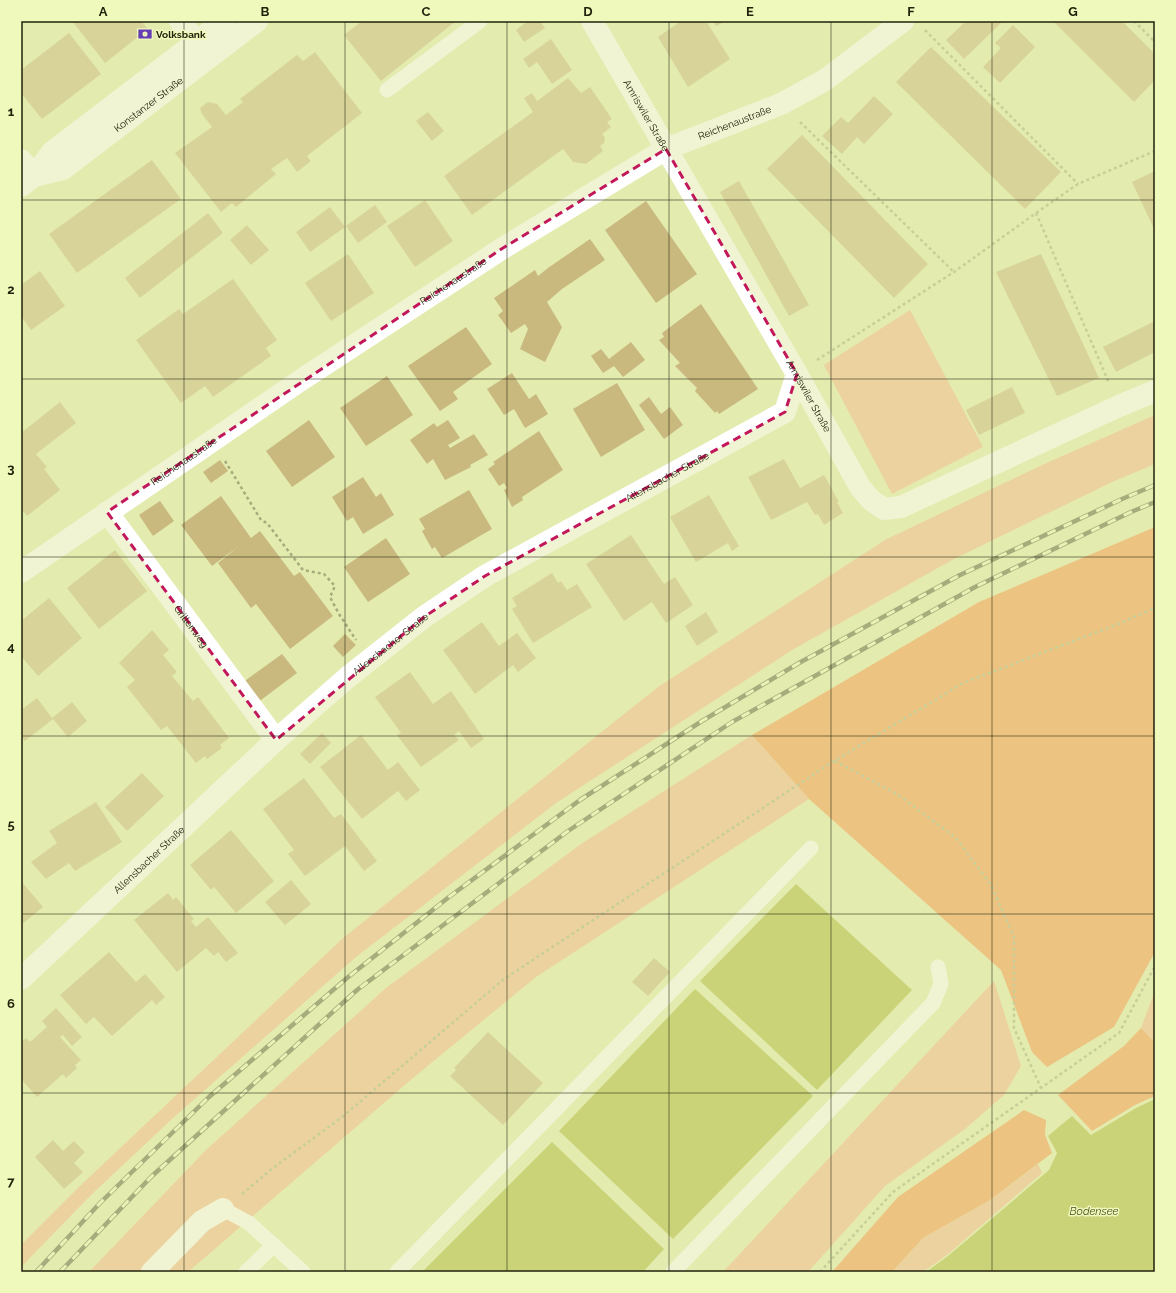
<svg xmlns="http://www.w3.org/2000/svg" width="1176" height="1293" font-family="Raleway,sans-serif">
<rect width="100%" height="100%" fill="#e3ebaf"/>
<!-- green -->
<g fill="#f6b489">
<path d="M 910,310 L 983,447 L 892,494 L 824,365 Z"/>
<path d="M 1155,415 L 1155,464 L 1112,482 L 952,560 L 792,650 L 556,803 L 356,957 L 173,1118 L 91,1195 L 21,1267 L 21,1245 L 81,1185 L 342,939 L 658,687 L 885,540 L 1042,465 Z"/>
<path d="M 752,735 L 809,799 L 536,977 L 413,1078 L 188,1272 L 89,1272 L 206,1150 L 386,988 L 581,844 Z"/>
<path d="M 994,981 L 1021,1066 L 1004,1095 L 965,1129 L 885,1186 L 808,1272 L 723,1272 Z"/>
<path d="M 1155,991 L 1155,1043 L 1141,1028 Z"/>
<path d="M 1038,1164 L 1042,1173 L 947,1255 L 923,1272 L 892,1272 L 923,1238 L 990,1200 Z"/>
</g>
<!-- forest -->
<g fill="#f69249">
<path d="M 1155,527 L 1155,952 L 1114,1027 L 1047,1067 L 1032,1052 L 1001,970 L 809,799 L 752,735 L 979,602 Z"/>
<path d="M 1141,1028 L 1155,1043 L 1155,1096 L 1135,1105 L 1092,1131 L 1058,1095 L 1124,1046 Z"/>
<path d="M 1024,1110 L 1046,1120 L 1045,1135 L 1052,1153 L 990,1200 L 923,1238 L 892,1272 L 832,1272 L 898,1197 Z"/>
</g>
<!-- water -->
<g fill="#acb736">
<path d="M 796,884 L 912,990 L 817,1090 L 700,981 Z"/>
<path d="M 695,989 L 813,1096 L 673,1239 L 559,1131 Z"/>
<path d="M 1155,1099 L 1155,1272 L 926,1272 L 948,1256 L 1049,1170 L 1057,1153 L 1048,1136 L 1072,1116 L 1091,1135 L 1136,1108 Z"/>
<path d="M 552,1142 L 664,1249 L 643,1272 L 422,1272 Z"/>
</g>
<!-- building -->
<g fill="#c9b97f">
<path d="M 72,21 L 141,21 L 148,29 L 105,63 Z"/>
<path d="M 362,21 L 456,21 L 381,81 L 344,35 Z"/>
<path d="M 528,21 L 540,21 L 545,28 L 524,42 L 516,30 Z"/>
<path d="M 681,21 L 706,21 L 730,59 L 688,87 L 658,37 Z"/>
<path d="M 713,21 L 726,21 L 716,26 Z"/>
<path d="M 966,21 L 1003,21 L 964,59 L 946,40 Z"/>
<path d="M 1053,21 L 1122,21 L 1155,54 L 1155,80 L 1134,102 Z"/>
<path d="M 1013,25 L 1035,47 L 1000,83 L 983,67 L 1001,48 L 995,43 Z"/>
<path d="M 69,33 L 101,74 L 42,119 L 21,93 L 21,70 Z"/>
<path d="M 551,39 L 572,70 L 552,84 L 537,62 L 529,68 L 523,59 Z"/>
<path d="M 931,47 L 1061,172 L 1025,209 L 896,82 Z"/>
<path d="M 315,52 L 362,113 L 307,156 L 311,161 L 297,172 L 287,158 L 271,169 L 276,174 L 236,207 L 232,203 L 221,212 L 175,153 L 212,127 L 202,114 L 200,108 L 208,102 L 217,104 L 226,115 L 243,102 L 240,99 L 297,55 L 303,61 Z"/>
<path d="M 568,78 L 581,93 L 590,87 L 612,119 L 607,122 L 611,127 L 602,134 L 605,138 L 604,143 L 600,146 L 603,151 L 586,164 L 573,162 L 563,149 L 472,215 L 444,176 L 533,112 L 524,98 L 532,93 L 537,101 Z"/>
<path d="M 874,96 L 893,114 L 864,144 L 857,137 L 842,154 L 822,136 L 841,117 L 848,123 Z"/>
<path d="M 428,112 L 444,131 L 432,141 L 416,121 Z"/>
<path d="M 802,135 L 928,264 L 894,298 L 767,169 Z"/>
<path d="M 152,160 L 181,199 L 77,273 L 49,234 Z"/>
<path d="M 1155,171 L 1155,231 L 1132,182 Z"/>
<path d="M 739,181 L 809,305 L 789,316 L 720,192 Z"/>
<path d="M 425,200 L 453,241 L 415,267 L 387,226 Z"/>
<path d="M 646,201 L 697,274 L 656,303 L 605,230 Z"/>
<path d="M 375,205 L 387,222 L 358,243 L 346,226 Z"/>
<path d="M 330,207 L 345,227 L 310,252 L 296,232 Z"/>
<path d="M 208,213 L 223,233 L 140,298 L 125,278 Z"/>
<path d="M 247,225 L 269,250 L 251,265 L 230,240 Z"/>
<path d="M 590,239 L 605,260 L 562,289 L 547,302 L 562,327 L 545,362 L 520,349 L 528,329 L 525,324 L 511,333 L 498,315 L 503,311 L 494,298 L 535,270 L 538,276 L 548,268 Z"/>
<path d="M 348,254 L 374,293 L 331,321 L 305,283 Z"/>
<path d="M 1041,254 L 1099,378 L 1057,396 L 996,272 Z"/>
<path d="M 40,271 L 65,306 L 31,330 L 21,316 L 21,285 Z"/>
<path d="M 233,279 L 277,340 L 266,348 L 271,356 L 213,397 L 205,386 L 181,403 L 136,340 L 179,309 L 183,314 Z"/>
<path d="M 701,304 L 758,389 L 719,414 L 717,411 L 715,413 L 695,391 L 697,388 L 675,366 L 680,363 L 659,340 L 664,337 L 662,333 Z"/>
<path d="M 1155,321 L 1155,352 L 1116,372 L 1103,347 Z"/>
<path d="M 466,327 L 492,364 L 453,392 L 458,399 L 440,411 L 408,366 Z"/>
<path d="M 631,342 L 645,360 L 623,377 L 614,366 L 603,373 L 591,356 L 601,349 L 609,359 Z"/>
<path d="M 512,373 L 529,399 L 536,394 L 548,414 L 525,428 L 514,409 L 504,415 L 487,389 Z"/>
<path d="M 387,376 L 413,415 L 366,446 L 340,408 Z"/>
<path d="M 617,383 L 645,430 L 601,457 L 573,409 Z"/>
<path d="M 1012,387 L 1025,413 L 979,435 L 966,410 Z"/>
<path d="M 649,397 L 661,414 L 670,407 L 683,425 L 664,439 L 639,405 Z"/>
<path d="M 60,402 L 76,423 L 36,454 L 47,467 L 44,469 L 60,490 L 27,516 L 24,512 L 21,514 L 21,433 Z"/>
<path d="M 309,420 L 335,457 L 292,487 L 266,451 Z"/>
<path d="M 448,420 L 460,438 L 448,445 L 450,448 L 474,434 L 488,455 L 470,465 L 471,467 L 445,480 L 433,459 L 427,464 L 410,440 L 434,423 L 437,427 Z"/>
<path d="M 539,431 L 563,470 L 522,497 L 523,500 L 512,507 L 504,490 L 507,488 L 504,483 L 499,486 L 488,469 L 495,464 L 493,462 Z"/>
<path d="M 784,459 L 800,488 L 824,475 L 839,502 L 837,502 L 843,513 L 824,525 L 818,514 L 815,515 L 807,502 L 771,520 L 748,477 Z"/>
<path d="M 220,460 L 228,471 L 211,483 L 203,472 Z"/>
<path d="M 363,477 L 376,497 L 381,493 L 394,515 L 363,534 L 353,517 L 347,521 L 332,497 Z"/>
<path d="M 469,490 L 492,529 L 442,558 L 435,547 L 432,549 L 422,531 L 425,529 L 419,519 Z"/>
<path d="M 709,495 L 739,546 L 732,551 L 728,543 L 696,562 L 670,517 Z"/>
<path d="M 221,496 L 251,538 L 260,531 L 294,576 L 300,572 L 333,616 L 290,649 L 256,604 L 251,608 L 218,563 L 239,546 L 212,566 L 181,525 Z"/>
<path d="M 160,501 L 174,521 L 153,536 L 139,515 Z"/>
<path d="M 631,535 L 664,584 L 675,577 L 693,605 L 666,623 L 652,602 L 624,621 L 586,564 Z"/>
<path d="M 386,538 L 410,574 L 368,602 L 344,567 Z"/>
<path d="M 115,550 L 147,591 L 99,629 L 67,588 Z"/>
<path d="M 552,573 L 558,583 L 561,581 L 567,590 L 577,584 L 592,607 L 533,643 L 512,609 L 517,606 L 512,598 Z"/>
<path d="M 49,598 L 82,638 L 38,676 L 21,656 L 21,621 Z"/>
<path d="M 706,612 L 718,632 L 697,646 L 685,626 Z"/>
<path d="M 482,622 L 499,646 L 517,633 L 536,658 L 518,672 L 513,665 L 475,694 L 443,650 Z"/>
<path d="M 152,630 L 169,650 L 163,655 L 177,672 L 172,676 L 193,701 L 198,697 L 229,738 L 220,745 L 222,748 L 207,759 L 205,756 L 196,763 L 167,726 L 161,730 L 127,687 L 135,680 L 119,663 Z"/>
<path d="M 345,634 L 356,645 L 343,657 L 333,646 Z"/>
<path d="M 282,654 L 297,673 L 257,703 L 242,683 Z"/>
<path d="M 410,672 L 433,704 L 451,691 L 484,739 L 471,748 L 459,731 L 454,735 L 459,740 L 421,767 L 397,735 L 401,733 L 375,697 Z"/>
<path d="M 37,698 L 52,718 L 72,702 L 87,721 L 68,737 L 53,719 L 25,741 L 21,736 L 21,710 Z"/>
<path d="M 322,733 L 331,743 L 310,764 L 300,754 Z"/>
<path d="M 361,735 L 388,770 L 398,762 L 420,790 L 406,801 L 398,791 L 362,819 L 320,767 Z"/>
<path d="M 142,773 L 164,796 L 127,831 L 105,807 Z"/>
<path d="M 304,778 L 334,818 L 341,814 L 377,861 L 364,871 L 345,846 L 305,876 L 288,854 L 294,850 L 263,809 Z"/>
<path d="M 96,802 L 122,842 L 75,871 L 69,863 L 46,879 L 31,862 L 57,843 L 49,831 Z"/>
<path d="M 231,830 L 274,881 L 236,913 L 214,887 L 211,890 L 190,865 Z"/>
<path d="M 291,880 L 311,904 L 285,925 L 265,902 Z"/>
<path d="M 21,881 L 43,907 L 21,925 Z"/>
<path d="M 168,893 L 173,900 L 176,897 L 194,919 L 191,921 L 196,927 L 208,917 L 238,953 L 226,962 L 218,952 L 214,956 L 206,948 L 177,972 L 134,920 Z"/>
<path d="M 109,952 L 136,982 L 145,974 L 165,997 L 156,1005 L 152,1000 L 112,1036 L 94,1017 L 86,1024 L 60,995 Z"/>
<path d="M 654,958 L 670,972 L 648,996 L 632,982 Z"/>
<path d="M 56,1008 L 82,1037 L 72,1046 L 63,1035 L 60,1037 L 81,1060 L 75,1065 L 77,1068 L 66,1078 L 63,1074 L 37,1097 L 21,1079 L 21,1042 L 26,1038 L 30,1042 L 47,1027 L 42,1021 Z"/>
<path d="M 488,1032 L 543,1083 L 503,1125 L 450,1076 L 456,1070 L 454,1068 Z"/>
<path d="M 53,1140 L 63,1151 L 74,1141 L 85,1152 L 74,1163 L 83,1172 L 64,1189 L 35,1157 Z"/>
</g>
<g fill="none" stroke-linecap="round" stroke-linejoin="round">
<!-- path -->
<g stroke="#a6ac7b" stroke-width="2.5" stroke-dasharray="3 3" stroke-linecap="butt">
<path d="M 1134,21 L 1155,42"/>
<path d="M 925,30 L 1078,184"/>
<path d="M 800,122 L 954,272"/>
<path d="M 1036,213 L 1109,383"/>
<path d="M 817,360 L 954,272 L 1036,213 L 1078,184 L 1155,151"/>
<path d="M 225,461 L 261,520 L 267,523 L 303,570 L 324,574 L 335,586 L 330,597 L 339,614 L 356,640"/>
<path d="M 835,761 L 897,794 L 956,838 L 991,885 L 1014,937 L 1014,1028 L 1041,1088"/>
<path d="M 242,1194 L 273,1168 L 341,1118 L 504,979 L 834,761 L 963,683 L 1118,624 L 1155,608"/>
<path d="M 820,1272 L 893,1192 L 1119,1033 L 1155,966"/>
</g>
<!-- lane -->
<g stroke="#fff" stroke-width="15">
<path d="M 387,90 L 480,21"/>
<path d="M 223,1209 L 249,1223 L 303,1272"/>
<path d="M 246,1272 L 274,1245"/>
<path d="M 397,1272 L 811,848"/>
<path d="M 673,1272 L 933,1003 L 941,984 L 938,967"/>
</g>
<!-- street -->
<g stroke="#fff" stroke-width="22">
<path d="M 180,21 L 205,53"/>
<path id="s1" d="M 592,21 L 797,374 L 860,487 L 871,500 L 884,509 L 901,507 L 1119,406 L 1155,391"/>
<path d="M 21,160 L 34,176"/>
<path id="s2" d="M 34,176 L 63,169 L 257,21"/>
<path d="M 21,186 L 34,176 L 52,152 L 224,21"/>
<path id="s3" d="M 107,512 L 276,740"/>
<path id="s4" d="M 21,572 L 304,378 L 503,248 L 666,149 L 781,104 L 825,80 L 903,21"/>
<path id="s5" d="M 21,979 L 276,740 L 348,677 L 424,617 L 485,576 L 785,412 L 797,374"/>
<path d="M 152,1272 L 202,1221 L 223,1209"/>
</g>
<defs>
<g id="rail">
<path d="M 36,1272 L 100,1203 L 209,1097 L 347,978 L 449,897 L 580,800 L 702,721 L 799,663 L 960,575 L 1122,499 L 1155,485"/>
<path d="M 60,1272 L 152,1176 L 357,990 L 568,831 L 732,722 L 975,587 L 1131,512 L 1155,502"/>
</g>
</defs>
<!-- rail casing -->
<use href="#rail" stroke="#5b5f3d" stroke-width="4.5"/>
<!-- rail -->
<use href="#rail" stroke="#f0f9bc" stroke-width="3" stroke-dasharray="9" stroke-linecap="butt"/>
</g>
<!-- marked area -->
<path d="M0 0H1176V1293H0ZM 666,149 L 797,374 L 785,412 L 485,576 L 424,617 L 276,740 L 107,512 L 503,248 Z" fill="#e3ebaf" fill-opacity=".55" fill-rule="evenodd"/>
<path fill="none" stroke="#c2185b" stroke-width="3" stroke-dasharray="8 5" stroke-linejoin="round" d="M 666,149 L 797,374 L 785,412 L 485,576 L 424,617 L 276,740 L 107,512 L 503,248 Z"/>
<!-- grid -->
<path fill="none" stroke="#20220b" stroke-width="1" stroke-opacity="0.55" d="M 184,21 L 184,1272M 345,21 L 345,1272M 507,21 L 507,1272M 669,21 L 669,1272M 831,21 L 831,1272M 992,21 L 992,1272M 21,200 L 1155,200M 21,379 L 1155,379M 21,557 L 1155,557M 21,736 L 1155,736M 21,914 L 1155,914M 21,1093 L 1155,1093"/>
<!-- icons -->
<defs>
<symbol id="bank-bare" viewBox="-9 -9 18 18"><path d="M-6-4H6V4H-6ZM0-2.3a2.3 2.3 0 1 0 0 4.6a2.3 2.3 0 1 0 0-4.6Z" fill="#663db5" stroke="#f0f9bc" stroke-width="2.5" paint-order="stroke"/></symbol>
</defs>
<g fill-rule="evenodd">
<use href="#bank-bare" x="135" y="24" width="20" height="20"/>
</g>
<g text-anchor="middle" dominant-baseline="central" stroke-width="3" stroke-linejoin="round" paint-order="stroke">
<!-- poi labels -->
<g font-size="10" font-weight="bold" fill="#20220b" stroke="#f0f9bc" text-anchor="start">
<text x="156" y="34">Volksbank</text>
</g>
<!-- street labels -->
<g font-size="10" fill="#20220b" stroke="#f0f9bc">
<text stroke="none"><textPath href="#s2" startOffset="137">Konstanzer Straße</textPath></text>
<text stroke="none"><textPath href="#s1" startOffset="109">Amriswiler Straße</textPath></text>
<text stroke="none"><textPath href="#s4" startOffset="845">Reichenaustraße</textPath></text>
<text stroke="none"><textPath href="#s4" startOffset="521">Reichenaustraße</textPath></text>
<text stroke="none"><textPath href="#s1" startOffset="433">Amriswiler Straße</textPath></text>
<text stroke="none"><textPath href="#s4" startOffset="197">Reichenaustraße</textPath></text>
<text stroke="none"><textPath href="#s5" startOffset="823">Allensbacher Straße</textPath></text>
<text stroke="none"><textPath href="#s3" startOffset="142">Grillenweg</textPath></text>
<text stroke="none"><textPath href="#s5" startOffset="499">Allensbacher Straße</textPath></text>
<text stroke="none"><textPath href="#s5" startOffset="175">Allensbacher Straße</textPath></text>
</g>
<!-- water labels -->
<g font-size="11" font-style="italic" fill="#484d1b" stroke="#f0f9bc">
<text x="1094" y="1211">Bodensee</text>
</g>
</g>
<!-- border -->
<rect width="1176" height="1293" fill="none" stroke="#f0f9bc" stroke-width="44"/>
<rect x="22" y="22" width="1132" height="1249" fill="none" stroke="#20220b" stroke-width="1.5"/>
<g font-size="13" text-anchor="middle" font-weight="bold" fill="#20220b">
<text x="103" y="16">A</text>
<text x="265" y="16">B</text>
<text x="426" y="16">C</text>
<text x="588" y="16">D</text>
<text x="750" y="16">E</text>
<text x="911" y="16">F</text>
<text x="1073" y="16">G</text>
<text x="11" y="116">1</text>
<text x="11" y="294">2</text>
<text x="11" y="473">3</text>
<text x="11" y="651">4</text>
<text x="11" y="829">5</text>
<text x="11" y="1008">6</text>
<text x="11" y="1186">7</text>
</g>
</svg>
